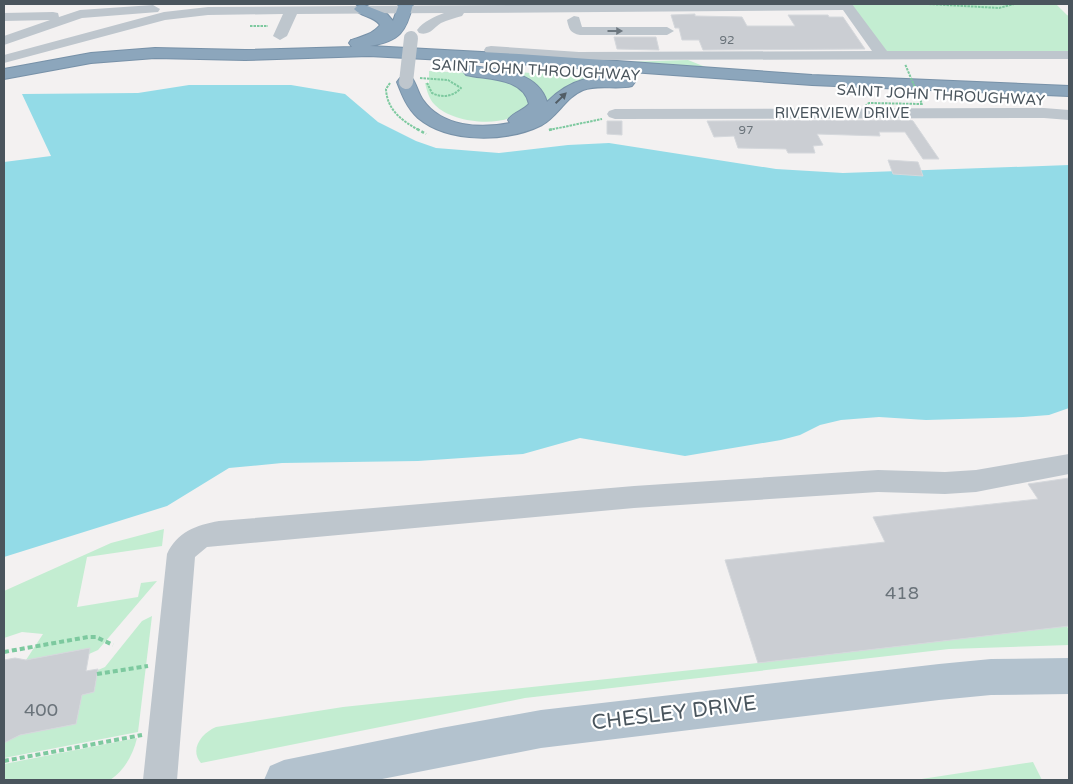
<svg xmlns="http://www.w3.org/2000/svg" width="1073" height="784" font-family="'Varela Round',sans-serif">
<rect width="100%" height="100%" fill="#f3f1f1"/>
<!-- green -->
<g fill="#c3edd1">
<path d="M 845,4 L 1056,4 L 1067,15 L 1069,16 L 1069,55 L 883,56 Z"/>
<path d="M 688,60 L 708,68 L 622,62 Z"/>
<path d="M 429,71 L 468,73 L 517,85 L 530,101 C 517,131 454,125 435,105 C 429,99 427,91 425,83 L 429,83 Z"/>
<path d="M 499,71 L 611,78 L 571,84 L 546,103 Z"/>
<path d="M 164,529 L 162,546 L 87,557 L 77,607 L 138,597 L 141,583 L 157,581 L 98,650 L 89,654 L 90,648 L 26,660 L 43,634 L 22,632 L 4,638 L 4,591 L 111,543 Z"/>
<path d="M 152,616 L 138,732 L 4,758 L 4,742 L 20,735 L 76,724 L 82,695 L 94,692 L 98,670 L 105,667 L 142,621 Z"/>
<path d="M 1067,626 L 1069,631 L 1069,645 L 949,649 L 525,698 L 201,763 C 189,749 202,733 216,727 L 343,707 L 758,663 Z"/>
<path d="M 137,738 C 133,755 124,771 110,780 L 4,780 L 4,764 Z"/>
<path d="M 1033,762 L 1042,780 L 915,780 Z"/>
</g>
<!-- water -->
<path fill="#93dbe7" d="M 189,85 L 291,85 L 345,94 L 378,122 L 416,141 L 436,148 L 499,153 L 568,145 L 609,143 L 776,169 L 843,173 L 1069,165 L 1069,408 L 1049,415 L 1023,417 L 926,420 L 879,417 L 841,420 L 820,425 L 800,435 L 781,440 L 685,456 L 580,438 L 523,454 L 418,461 L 282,463 L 229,468 L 167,506 L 4,557 L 4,162 L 51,156 L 22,94 L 138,93 Z"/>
<!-- building -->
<g fill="#cbced3" stroke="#d5d8dc">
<path d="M 695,14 L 695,16 L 742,17 L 747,26 L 795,26 L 788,15 L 828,15 L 829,17 L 843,17 L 865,49 L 703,50 L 699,40 L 682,40 L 679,28 L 675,28 L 671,15 Z"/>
<path d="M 614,37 L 656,37 L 659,50 L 617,49 Z"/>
<path d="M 910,120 L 913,121 L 939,159 L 923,159 L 905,132 L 879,132 L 880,136 L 817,134 L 823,145 L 813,146 L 815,153 L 788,153 L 786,149 L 738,148 L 734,136 L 714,137 L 707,121 Z"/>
<path d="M 607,121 L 622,121 L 622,135 L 607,134 Z"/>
<path d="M 888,160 L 918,162 L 923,176 L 893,174 Z"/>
<path d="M 1069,478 L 1069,626 L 758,663 L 725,560 L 885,542 L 873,517 L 1038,499 L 1028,484 Z"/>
<path d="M 90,648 L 86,671 L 98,669 L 94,692 L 82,695 L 76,724 L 20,735 L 4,743 L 4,660 L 15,658 L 26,660 Z"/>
</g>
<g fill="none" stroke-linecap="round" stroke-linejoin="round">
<defs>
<g id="highway">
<path d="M 362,4 L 387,14 L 393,21 L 399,4 L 413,4 C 406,32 400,41 370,46 L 519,54 L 812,75 L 1069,86 L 1069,96 L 812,85 L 519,64 L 369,56 L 245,60 L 155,58 L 91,63 L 4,79 L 4,69 L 91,53 L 155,48 L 245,50 L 352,47 L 349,43 L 351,40 C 361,37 373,34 380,25 C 374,16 361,17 354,9 L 357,6 Z"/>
<path d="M 472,66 C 498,69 538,71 547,102 C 569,79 601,71 632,78 L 635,82 L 632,86 C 616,90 599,84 583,90 C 566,97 558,116 542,125 C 508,142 449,144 418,118 C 407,108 402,95 397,82 L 400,78 L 406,77 L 412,78 C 417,85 418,93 423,100 C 442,127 480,129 510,123 L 508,120 C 513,112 523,111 529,104 C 523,77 487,80 466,75 L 463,71 L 466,67 Z"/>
</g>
</defs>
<!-- highway casing -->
<use href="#highway" stroke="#7791a8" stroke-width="2"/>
<!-- path-far2 -->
<g stroke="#7dc99f" stroke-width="2" stroke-dasharray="2.5 1" stroke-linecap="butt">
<path d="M 929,4 L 999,8 L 1014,4"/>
<path d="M 250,26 L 268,26"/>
<path d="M 420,78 L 448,80 L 461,88 C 453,97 442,98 432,93 L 427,83"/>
<path d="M 390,83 L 386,89 C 387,110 402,121 419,130"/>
<path d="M 549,130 L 602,119"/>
</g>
<!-- path-far1 -->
<g stroke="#7dc99f" stroke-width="2.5" stroke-dasharray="3 2" stroke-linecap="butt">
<path d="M 417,129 L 426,134"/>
<path d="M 549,130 L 553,129"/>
</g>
<!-- path -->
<g stroke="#7dc99f" stroke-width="4" stroke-dasharray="5 3" stroke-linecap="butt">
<path d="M 4,652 L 88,637 L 96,637 L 113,645"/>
<path d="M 97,674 L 148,666"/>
<path d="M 4,761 L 142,735"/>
</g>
<!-- minor -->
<g fill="#bec6cd" fill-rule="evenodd">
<path d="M 635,4 L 852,4 L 887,51 L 1069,51 L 1069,59 L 579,60 L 491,54 L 486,53 L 484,50 L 486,47 L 491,46 L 579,52 L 872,51 L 843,10 L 464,13 L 462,16 C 455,18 447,20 441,23 C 433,28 430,36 419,33 L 417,30 C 424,21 434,17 444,13 L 297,14 L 287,36 L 280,40 L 273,36 L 283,14 L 208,15 L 165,20 L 4,63 L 4,55 L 164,12 L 208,7 Z"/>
<path d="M 153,5 L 160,9 L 158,12 L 82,18 L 4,45 L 4,36 L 50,20 L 4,21 L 4,13 L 53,12 L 58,13 L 59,17 L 80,10 Z"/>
<path d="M 574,16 L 579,17 L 582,27 L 667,27 L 674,31 L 667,35 L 580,35 C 570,33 569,29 567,20 Z"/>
<path d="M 1044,108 L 1069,110 L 1069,120 L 1044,118 L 615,119 L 609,117 L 607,114 L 609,111 L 615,109 Z"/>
<path d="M 1069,454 L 1069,474 L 976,492 L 945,494 L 878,492 L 634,508 L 207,547 L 195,557 L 177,780 L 143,780 L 167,554 C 177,532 196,525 219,521 L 634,486 L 878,470 L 945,472 L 976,470 Z"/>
</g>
<!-- major -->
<path fill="#b3c2ce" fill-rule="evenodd" d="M 1069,658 L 1069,694 L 991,695 L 939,700 L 541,748 L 377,780 L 264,780 L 270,766 L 284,760 L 441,728 L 541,710 L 939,664 L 991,659 Z"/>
<!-- highway -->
<use href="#highway" fill="#8ca6bc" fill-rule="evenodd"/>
<!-- path-bridge -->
<path stroke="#7dc99f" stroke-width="2" stroke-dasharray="2.5 1" stroke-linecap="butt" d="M 865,106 L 869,103 L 922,104 L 905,64"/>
<!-- minor-bridge -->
<path stroke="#bec6cd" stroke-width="14" d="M 406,82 L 411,38"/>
</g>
<!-- one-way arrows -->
<defs><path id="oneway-solid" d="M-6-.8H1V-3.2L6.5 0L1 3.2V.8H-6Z" transform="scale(1.25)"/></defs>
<use fill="#6d777f" href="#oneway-solid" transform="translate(615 31)"/>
<use fill="#515d66" href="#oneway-solid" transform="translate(561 98) rotate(-44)"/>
<g text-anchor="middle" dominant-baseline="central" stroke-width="4.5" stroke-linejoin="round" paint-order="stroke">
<!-- far-number labels -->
<g font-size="12" fill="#6a737a">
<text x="727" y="40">92</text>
<text x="746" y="130">97</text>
</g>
<!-- far-street labels -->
<g font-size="15" fill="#4a555d" stroke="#fff">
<text transform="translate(536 70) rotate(3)">SAINT JOHN THROUGHWAY</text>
<text transform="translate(941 95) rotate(3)">SAINT JOHN THROUGHWAY</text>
<text x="842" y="113">RIVERVIEW DRIVE</text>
</g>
<!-- near-number labels -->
<g font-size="18" fill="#6a737a">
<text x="902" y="593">418</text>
<text x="41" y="710">400</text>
</g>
<!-- near-street labels -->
<g font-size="21" fill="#4a555d" stroke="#fff">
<text transform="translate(674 713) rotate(-7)">CHESLEY DRIVE</text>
</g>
</g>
<!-- border -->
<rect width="1073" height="784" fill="none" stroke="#4a555d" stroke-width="10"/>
</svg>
